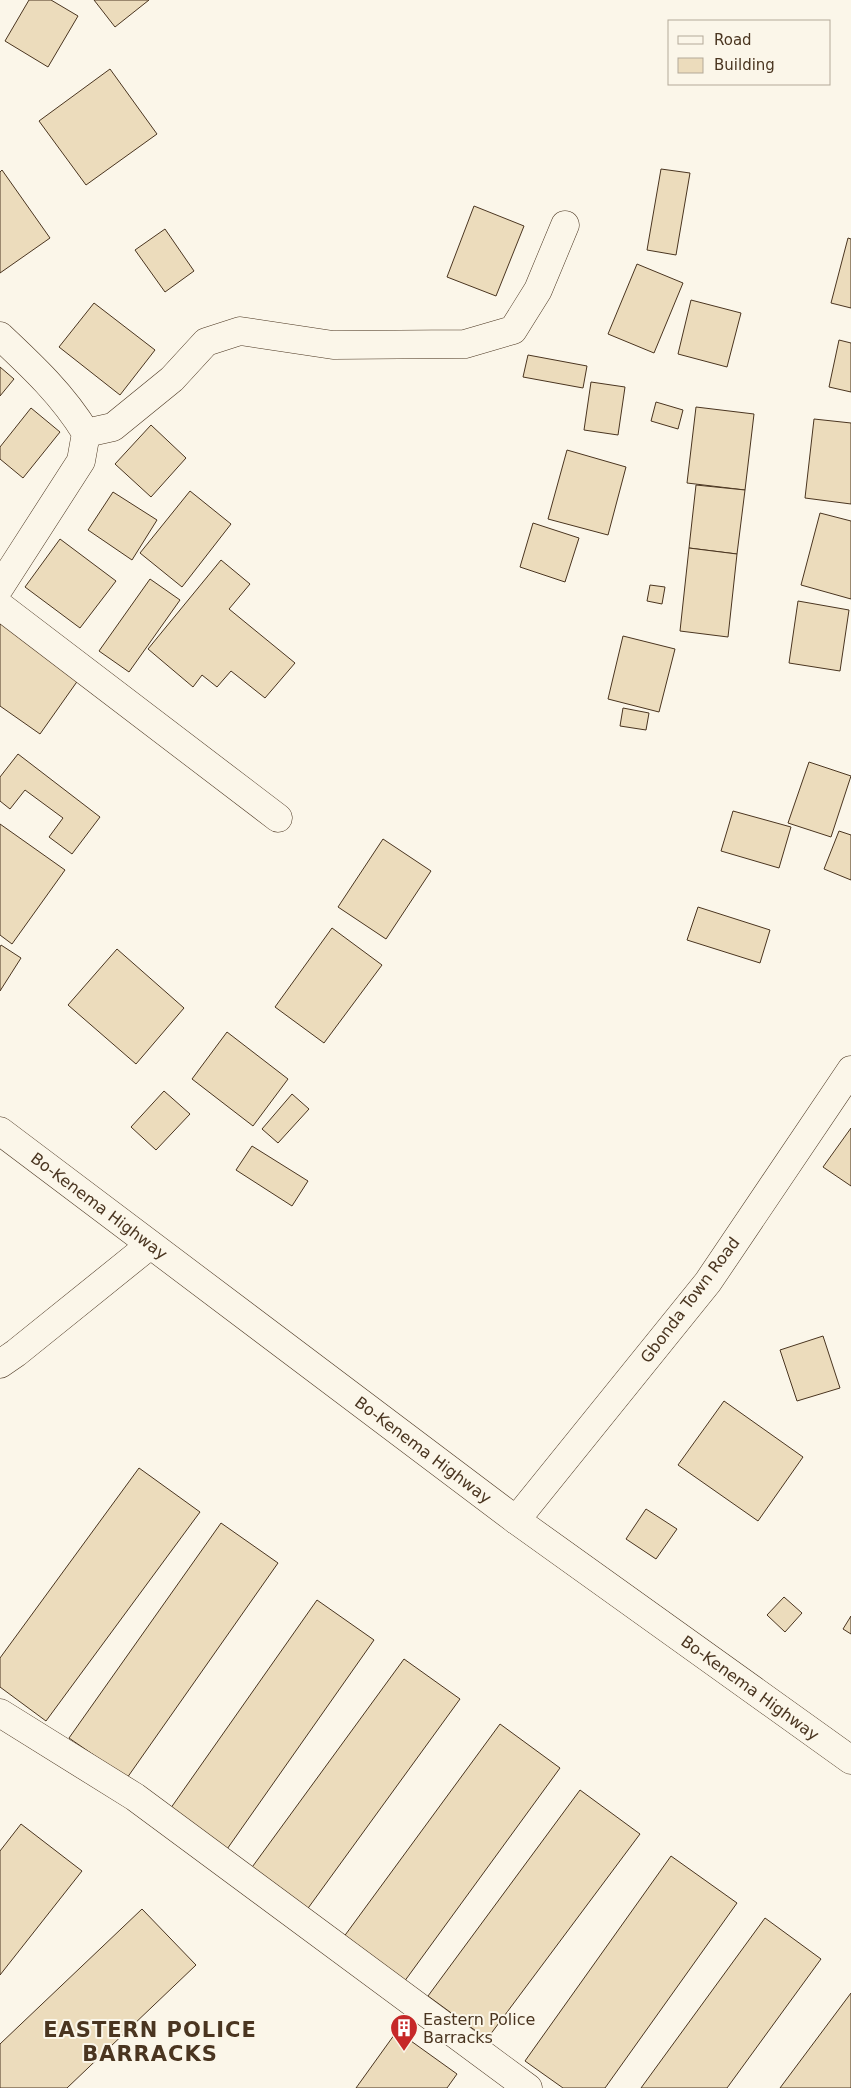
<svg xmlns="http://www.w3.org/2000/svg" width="851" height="2088" font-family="'DejaVu Sans',sans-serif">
<rect width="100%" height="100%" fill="#fbf6e9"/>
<!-- building -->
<g fill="#ecdcbc" stroke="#4a3520">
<path d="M 29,0 L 51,0 L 78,16 L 48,67 L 5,41 Z"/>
<path d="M 94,0 L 149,0 L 115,27 Z"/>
<path d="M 110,69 L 157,134 L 86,185 L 39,121 Z"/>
<path d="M 661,169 L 690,173 L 676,255 L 647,250 Z"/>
<path d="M 2,170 L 50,238 L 0,273 L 0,172 Z"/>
<path d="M 474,206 L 524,226 L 496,296 L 447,277 Z"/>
<path d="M 165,229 L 194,271 L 165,292 L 135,250 Z"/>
<path d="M 848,238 L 851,239 L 851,308 L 831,303 Z"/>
<path d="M 637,264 L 683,283 L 654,353 L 608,334 Z"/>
<path d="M 691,300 L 741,313 L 727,367 L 678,354 Z"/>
<path d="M 94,303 L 155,350 L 120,395 L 59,347 Z"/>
<path d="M 839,340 L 851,343 L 851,392 L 829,387 Z"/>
<path d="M 528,355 L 587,366 L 583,388 L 523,377 Z"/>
<path d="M 0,367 L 14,379 L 0,396 Z"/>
<path d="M 591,382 L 625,387 L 618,435 L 584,430 Z"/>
<path d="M 656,402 L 683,410 L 678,429 L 651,421 Z"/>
<path d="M 696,407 L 754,414 L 745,490 L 687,483 Z"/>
<path d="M 31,408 L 60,432 L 23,478 L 0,459 L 0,447 Z"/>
<path d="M 814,419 L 851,423 L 851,504 L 805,498 Z"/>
<path d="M 151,425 L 186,458 L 151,497 L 115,464 Z"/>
<path d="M 567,450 L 626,467 L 608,535 L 548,519 Z"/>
<path d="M 696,485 L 745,490 L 737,554 L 689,548 Z"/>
<path d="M 190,491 L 231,524 L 182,587 L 140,553 Z"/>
<path d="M 113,492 L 157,520 L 132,560 L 88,530 Z"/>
<path d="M 820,513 L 851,521 L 851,599 L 801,585 Z"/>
<path d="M 533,523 L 579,538 L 565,582 L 520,567 Z"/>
<path d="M 60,539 L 116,581 L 80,628 L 25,587 Z"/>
<path d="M 689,548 L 737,554 L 728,637 L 680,631 Z"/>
<path d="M 221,560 L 250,584 L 229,609 L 295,663 L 265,698 L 231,671 L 217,687 L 202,675 L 193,687 L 148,649 Z"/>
<path d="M 150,579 L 180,600 L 129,672 L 99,651 Z"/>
<path d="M 650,585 L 665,587 L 662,604 L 647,601 Z"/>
<path d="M 798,601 L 849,610 L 840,671 L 789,663 Z"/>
<path d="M 3,621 L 81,676 L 40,734 L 0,706 L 0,625 Z"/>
<path d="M 623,636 L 675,649 L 659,712 L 608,699 Z"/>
<path d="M 623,708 L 649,713 L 646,730 L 620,726 Z"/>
<path d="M 18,754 L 100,817 L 72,854 L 49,837 L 63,818 L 25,790 L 10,809 L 0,801 L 0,777 Z"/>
<path d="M 809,762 L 851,776 L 831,837 L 788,823 Z"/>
<path d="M 733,811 L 791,827 L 779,868 L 721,851 Z"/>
<path d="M 0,824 L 65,870 L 12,944 L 0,935 Z"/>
<path d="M 839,831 L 851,835 L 851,880 L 824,869 Z"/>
<path d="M 383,839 L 431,871 L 386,939 L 338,907 Z"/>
<path d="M 698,907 L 770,930 L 760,963 L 687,940 Z"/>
<path d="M 332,928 L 382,965 L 324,1043 L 275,1007 Z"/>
<path d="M 1,945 L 21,958 L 0,991 L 0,947 Z"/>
<path d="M 117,949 L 184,1008 L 136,1064 L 68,1005 Z"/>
<path d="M 227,1032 L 288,1079 L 253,1126 L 192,1079 Z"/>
<path d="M 164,1091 L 190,1114 L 156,1150 L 131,1127 Z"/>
<path d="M 292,1094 L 309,1109 L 278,1143 L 262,1129 Z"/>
<path d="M 851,1128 L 851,1186 L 823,1167 Z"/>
<path d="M 252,1146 L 308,1181 L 292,1206 L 236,1170 Z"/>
<path d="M 823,1336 L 840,1388 L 797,1401 L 780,1350 Z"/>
<path d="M 724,1401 L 803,1457 L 758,1521 L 678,1465 Z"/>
<path d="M 139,1468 L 200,1512 L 46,1721 L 0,1687 L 0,1658 Z"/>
<path d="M 646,1509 L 677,1529 L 656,1559 L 626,1539 Z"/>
<path d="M 221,1523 L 278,1563 L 127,1778 L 69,1738 Z"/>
<path d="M 784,1597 L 802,1613 L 785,1632 L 767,1615 Z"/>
<path d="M 317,1600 L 374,1640 L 225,1852 L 168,1812 Z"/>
<path d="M 851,1616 L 851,1634 L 843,1629 Z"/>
<path d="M 404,1659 L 460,1699 L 306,1911 L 250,1870 Z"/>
<path d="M 500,1724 L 560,1768 L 404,1982 L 343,1938 Z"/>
<path d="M 580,1790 L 640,1834 L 487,2039 L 428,1996 Z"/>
<path d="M 21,1824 L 82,1871 L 0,1975 L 0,1851 Z"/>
<path d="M 671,1856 L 737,1903 L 605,2088 L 563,2088 L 525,2061 Z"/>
<path d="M 142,1909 L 196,1965 L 67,2088 L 0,2088 L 0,2044 Z"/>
<path d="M 765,1918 L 821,1959 L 727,2088 L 641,2088 Z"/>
<path d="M 851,1993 L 851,2088 L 780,2088 Z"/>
<path d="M 397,2031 L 457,2074 L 447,2088 L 356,2088 Z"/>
</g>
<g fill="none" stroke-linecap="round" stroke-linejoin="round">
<defs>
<g id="minor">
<path d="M 0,336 C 32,366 63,395 86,433 L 81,461 L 0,587"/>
<path d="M 86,433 L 113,427 L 172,379 L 206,342 L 240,331 L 333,345 L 465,344 L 513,330 L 538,290 L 565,225"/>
<path d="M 0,606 L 278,818"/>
<path d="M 0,1364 L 16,1353 L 150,1245"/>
<path d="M 516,1520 L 708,1282 L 851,1070"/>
<path d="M 0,1713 L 135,1797 L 528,2088"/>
</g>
<path id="highway" d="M 0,1131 L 516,1520 L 851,1760"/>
</defs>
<!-- minor casing -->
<use href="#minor" stroke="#4a3520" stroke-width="29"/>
<!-- highway casing -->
<use href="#highway" stroke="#4a3520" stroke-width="29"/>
<!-- minor -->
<use href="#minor" stroke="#fbf6e9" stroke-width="28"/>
<!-- highway -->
<use href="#highway" stroke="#fbf6e9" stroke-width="28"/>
</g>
<!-- icons -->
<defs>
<symbol id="building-pin" viewBox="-11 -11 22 30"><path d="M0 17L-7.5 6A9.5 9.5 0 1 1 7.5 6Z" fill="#c62828" stroke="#fbf6e9"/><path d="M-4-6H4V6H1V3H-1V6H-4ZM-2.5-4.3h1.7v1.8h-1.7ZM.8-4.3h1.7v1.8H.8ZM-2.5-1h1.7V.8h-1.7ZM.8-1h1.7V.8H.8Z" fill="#fff"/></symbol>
</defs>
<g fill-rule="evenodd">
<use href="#building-pin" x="388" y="2012" width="32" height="43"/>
</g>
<g text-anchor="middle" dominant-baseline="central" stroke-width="4" stroke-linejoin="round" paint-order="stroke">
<!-- street labels -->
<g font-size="16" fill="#4a3520" stroke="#fbf6e9">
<text transform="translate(99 1206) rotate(37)">Bo-Kenema Highway</text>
<text transform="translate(690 1300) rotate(-53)">Gbonda Town Road</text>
<text transform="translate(423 1450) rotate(37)">Bo-Kenema Highway</text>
<text transform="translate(750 1688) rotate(36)">Bo-Kenema Highway</text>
</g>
<!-- poi labels -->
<g font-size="16" fill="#4a3520" stroke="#fbf6e9" text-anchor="start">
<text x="423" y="2019">Eastern Police<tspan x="423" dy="18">Barracks</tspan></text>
</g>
<!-- district labels -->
<g font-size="21" font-weight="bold" letter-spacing="1" fill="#4a3520" stroke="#fbf6e9">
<text x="150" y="2030">EASTERN POLICE<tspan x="150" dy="24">BARRACKS</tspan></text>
</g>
</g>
<!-- legend -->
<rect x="668" y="20" width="162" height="65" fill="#fbf6e9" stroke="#b4a999"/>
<rect x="678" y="36" width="25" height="8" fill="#fbf6e9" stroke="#b4a999"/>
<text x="714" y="45" font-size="15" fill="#4a3520">Road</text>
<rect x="678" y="58" width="25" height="15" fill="#ecdcbc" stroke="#b4a999"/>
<text x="714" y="70" font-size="15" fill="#4a3520">Building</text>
</svg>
